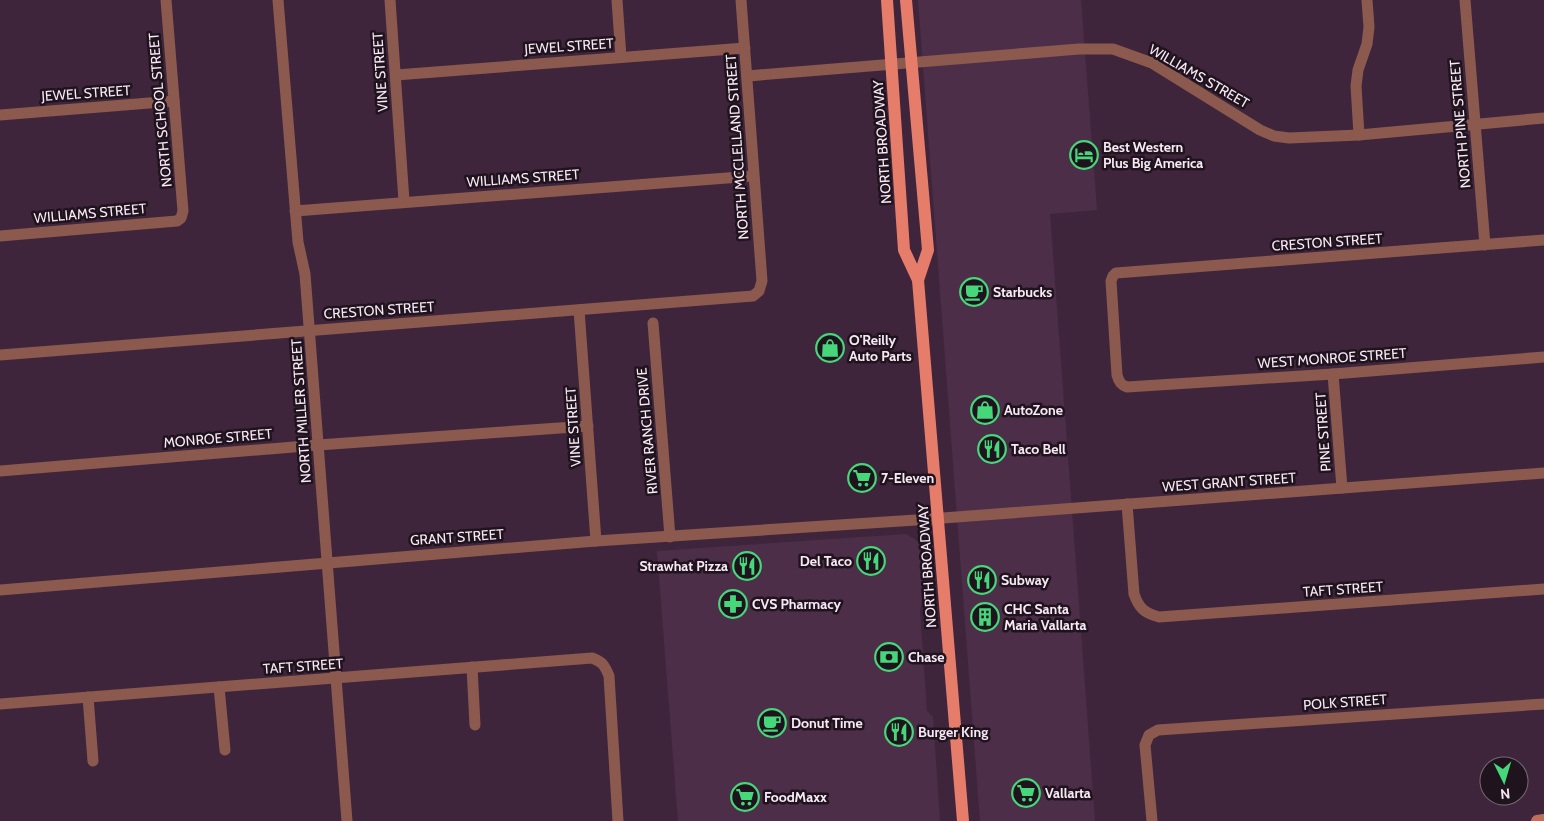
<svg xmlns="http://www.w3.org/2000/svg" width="1544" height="821" font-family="Cabin,sans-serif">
<rect width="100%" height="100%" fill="#3f253b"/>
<!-- built -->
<g fill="#4c2e49">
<path d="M 918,0 L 1081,0 L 1097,210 L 1050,214 L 1095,821 L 980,821 Z"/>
<path d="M 906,534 L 919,542 L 923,593 L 920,612 L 927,711 L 933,717 L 940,821 L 678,821 L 657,551 Z"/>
</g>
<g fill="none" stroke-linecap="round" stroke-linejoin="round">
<!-- street -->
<g stroke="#8c594f" stroke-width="11">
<path d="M 278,0 L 298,242 L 305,274 L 347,821"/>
<path d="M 390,0 L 404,201"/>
<path d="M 617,0 L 621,57"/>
<path d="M 1465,0 L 1485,245"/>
<path d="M 396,75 L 745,48"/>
<path d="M 747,76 L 1079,49 L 1113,49 L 1152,63 L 1260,130 L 1274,136 L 1289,138 L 1359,135 L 1544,118"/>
<path d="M 0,115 L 174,101"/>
<path d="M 1359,135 L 1356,86 L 1358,70 L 1367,44 L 1369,27 L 1367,0"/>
<path d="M 295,211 L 753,176"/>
<path d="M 0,236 L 177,221 L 181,218 L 183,211 L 166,0"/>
<path d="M 1544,240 L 1116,273 L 1113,276 L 1111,281 L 1117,375 C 1119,382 1121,385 1127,387 L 1333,374 L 1544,357"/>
<path d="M 579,310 L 596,541"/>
<path d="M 653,323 L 670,537"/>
<path d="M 0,355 L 753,296 L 759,291 L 762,281 L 741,0"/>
<path d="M 1333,374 L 1342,488"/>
<path d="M 0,471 L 318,445 L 588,426"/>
<path d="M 1127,504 L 1134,594 C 1139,608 1144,613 1159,617 L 1544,589"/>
<path d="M 0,590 L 596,541 L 916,520 L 1544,473"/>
<path d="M 472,667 L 475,725"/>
<path d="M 219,687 L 225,750"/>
<path d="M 88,697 L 93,761"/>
<path d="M 0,704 L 592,658 C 603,662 605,666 609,676 L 618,821"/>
<path d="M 1152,821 L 1145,745 L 1149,735 L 1158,730 L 1544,704"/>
</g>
<!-- secondary -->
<path stroke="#bf6e5e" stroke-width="12" d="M 1537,821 L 1544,820"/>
<!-- primary -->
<g stroke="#e67d6a" stroke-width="12">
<path d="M 887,0 L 904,250 L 918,280 L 963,821"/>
<path d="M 906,0 L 928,250 L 918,280"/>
</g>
</g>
<!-- icons -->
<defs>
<symbol id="hotel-ring" viewBox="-11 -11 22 22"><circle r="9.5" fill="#1f131d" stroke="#45d77a" stroke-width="1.5"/><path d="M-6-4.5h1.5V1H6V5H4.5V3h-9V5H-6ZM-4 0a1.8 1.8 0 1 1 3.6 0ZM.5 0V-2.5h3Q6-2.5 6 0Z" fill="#45d77a"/></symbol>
<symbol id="cafe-ring" viewBox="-11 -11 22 22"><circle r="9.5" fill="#1f131d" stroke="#45d77a" stroke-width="1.5"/><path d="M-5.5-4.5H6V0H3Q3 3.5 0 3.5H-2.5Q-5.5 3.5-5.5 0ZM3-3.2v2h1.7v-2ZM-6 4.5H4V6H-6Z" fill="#45d77a"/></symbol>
<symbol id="shop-ring" viewBox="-11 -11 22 22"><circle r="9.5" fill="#1f131d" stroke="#45d77a" stroke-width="1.5"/><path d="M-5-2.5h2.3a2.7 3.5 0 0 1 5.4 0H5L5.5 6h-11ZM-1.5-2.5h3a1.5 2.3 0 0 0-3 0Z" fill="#45d77a"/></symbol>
<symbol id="restaurant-ring" viewBox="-11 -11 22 22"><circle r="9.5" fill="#1f131d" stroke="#45d77a" stroke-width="1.5"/><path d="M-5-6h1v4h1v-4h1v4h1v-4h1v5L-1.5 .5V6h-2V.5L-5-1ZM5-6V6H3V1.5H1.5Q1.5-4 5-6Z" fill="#45d77a"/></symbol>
<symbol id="supermarket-ring" viewBox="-11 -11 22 22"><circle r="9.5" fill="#1f131d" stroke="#45d77a" stroke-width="1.5"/><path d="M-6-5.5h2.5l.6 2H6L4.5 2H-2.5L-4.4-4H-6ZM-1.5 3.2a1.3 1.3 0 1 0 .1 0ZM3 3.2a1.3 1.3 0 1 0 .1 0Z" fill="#45d77a"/></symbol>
<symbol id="pharmacy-ring" viewBox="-11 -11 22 22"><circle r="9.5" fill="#1f131d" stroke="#45d77a" stroke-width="1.5"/><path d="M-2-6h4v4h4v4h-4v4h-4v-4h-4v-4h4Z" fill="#45d77a"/></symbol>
<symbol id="building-ring" viewBox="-11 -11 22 22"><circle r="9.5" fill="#1f131d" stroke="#45d77a" stroke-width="1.5"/><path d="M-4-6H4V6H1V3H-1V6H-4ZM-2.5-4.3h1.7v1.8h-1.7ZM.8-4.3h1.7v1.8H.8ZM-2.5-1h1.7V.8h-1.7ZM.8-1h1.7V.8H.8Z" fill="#45d77a"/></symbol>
<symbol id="bank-ring" viewBox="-11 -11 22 22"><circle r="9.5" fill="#1f131d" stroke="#45d77a" stroke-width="1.5"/><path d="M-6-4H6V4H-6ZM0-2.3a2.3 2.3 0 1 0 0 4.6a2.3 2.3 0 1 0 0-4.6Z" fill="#45d77a"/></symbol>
</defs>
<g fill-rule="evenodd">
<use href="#hotel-ring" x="1068" y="139" width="32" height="32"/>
<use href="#cafe-ring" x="958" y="276" width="32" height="32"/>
<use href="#shop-ring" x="814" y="332" width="32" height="32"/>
<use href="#shop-ring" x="969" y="394" width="32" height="32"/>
<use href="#restaurant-ring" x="976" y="433" width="32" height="32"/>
<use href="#supermarket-ring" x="846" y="462" width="32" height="32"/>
<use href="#restaurant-ring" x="855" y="545" width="32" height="32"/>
<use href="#restaurant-ring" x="731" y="550" width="32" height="32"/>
<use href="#restaurant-ring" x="966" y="564" width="32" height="32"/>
<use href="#pharmacy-ring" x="717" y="588" width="32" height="32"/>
<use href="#building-ring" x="969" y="601" width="32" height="32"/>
<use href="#bank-ring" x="873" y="641" width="32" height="32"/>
<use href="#cafe-ring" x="756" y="707" width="32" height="32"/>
<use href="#restaurant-ring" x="883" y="716" width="32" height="32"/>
<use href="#supermarket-ring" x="1010" y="777" width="32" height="32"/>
<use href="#supermarket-ring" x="729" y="781" width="32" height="32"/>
</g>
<g text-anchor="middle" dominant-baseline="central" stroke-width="5" stroke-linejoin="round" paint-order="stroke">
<!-- street labels -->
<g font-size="14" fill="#f8e7f5" stroke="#1f131d">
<text transform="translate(569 46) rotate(-4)">JEWEL STREET</text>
<text transform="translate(380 72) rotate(-94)">VINE STREET</text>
<text transform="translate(1199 76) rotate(30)">WILLIAMS STREET</text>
<text transform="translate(86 93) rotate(-4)">JEWEL STREET</text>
<text transform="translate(160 110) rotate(-95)">NORTH SCHOOL STREET</text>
<text transform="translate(1460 124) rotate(-95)">NORTH PINE STREET</text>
<text transform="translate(882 142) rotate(-94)">NORTH BROADWAY</text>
<text transform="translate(737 147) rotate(-94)">NORTH MCCLELLAND STREET</text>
<text transform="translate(523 178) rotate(-4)">WILLIAMS STREET</text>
<text transform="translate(90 213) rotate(-5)">WILLIAMS STREET</text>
<text transform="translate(1327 242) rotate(-4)">CRESTON STREET</text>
<text transform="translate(379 310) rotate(-4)">CRESTON STREET</text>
<text transform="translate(1332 358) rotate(-4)">WEST MONROE STREET</text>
<text transform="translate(301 411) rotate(-94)">NORTH MILLER STREET</text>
<text transform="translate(573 427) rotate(-94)">VINE STREET</text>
<text transform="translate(647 431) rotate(-95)">RIVER RANCH DRIVE</text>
<text transform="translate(1323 432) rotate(-94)">PINE STREET</text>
<text transform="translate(218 438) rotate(-5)">MONROE STREET</text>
<text transform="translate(1229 482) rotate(-4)">WEST GRANT STREET</text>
<text transform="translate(457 537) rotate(-4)">GRANT STREET</text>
<text transform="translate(927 566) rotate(-94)">NORTH BROADWAY</text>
<text transform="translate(1343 589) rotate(-4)">TAFT STREET</text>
<text transform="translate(303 666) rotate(-4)">TAFT STREET</text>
<text transform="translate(1345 702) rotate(-4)">POLK STREET</text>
</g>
<!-- poi labels -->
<g font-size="14" font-weight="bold" fill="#f8e7f5" stroke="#1f131d" text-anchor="start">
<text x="1103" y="147">Best Western<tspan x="1103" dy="16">Plus Big America</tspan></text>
<text x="993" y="292">Starbucks</text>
<text x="849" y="340">O'Reilly<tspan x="849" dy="16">Auto Parts</tspan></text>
<text x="1004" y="410">AutoZone</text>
<text x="1011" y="449">Taco Bell</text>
<text x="881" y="478">7-Eleven</text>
<text x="852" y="561" text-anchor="end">Del Taco</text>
<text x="728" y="566" text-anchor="end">Strawhat Pizza</text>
<text x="1001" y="580">Subway</text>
<text x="752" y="604">CVS Pharmacy</text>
<text x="1004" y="609">CHC Santa<tspan x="1004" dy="16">Maria Vallarta</tspan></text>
<text x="908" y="657">Chase</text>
<text x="791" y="723">Donut Time</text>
<text x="918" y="732">Burger King</text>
<text x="1045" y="793">Vallarta</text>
<text x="764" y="797">FoodMaxx</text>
</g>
</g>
<!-- north arrow -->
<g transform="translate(1504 781) rotate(175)"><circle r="24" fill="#1f131d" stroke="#766873"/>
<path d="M0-4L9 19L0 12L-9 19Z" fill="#45d77a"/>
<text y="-8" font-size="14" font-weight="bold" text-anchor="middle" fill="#f8e7f5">N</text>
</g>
</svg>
